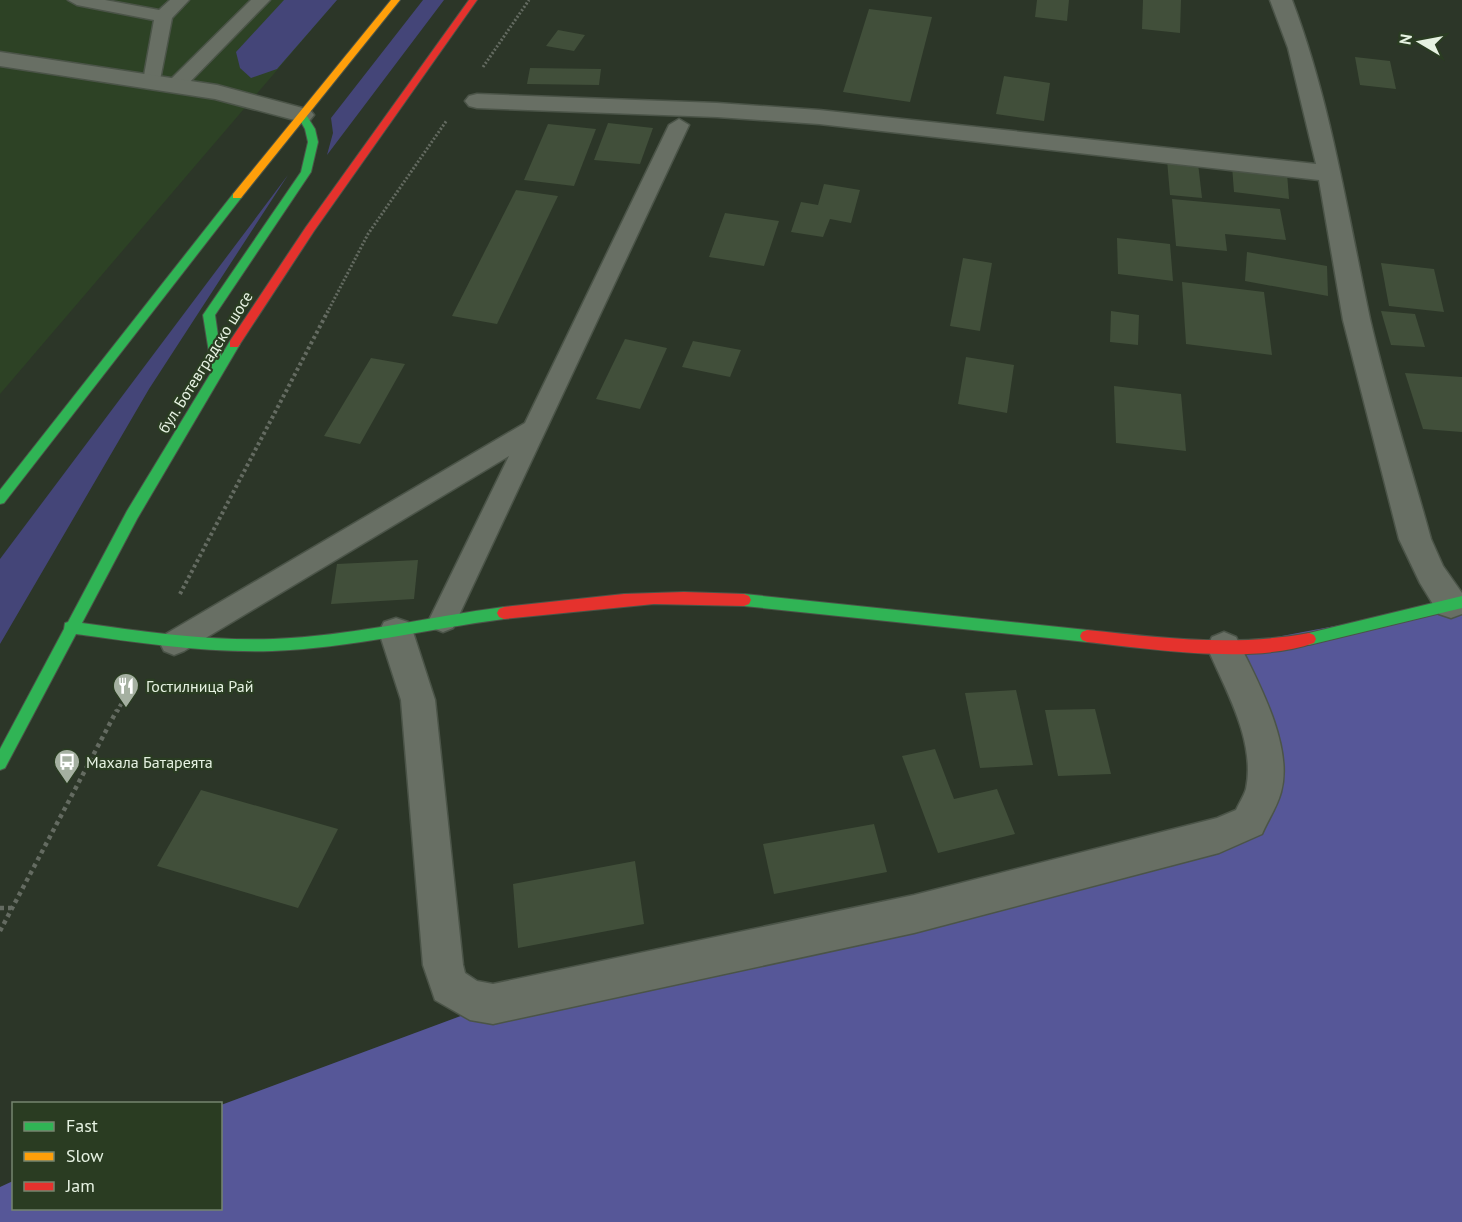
<svg xmlns="http://www.w3.org/2000/svg" width="1462" height="1222" font-family="'PT Sans',sans-serif">
<rect width="100%" height="100%" fill="#2c3628"/>
<!-- built -->
<path fill="#2d4225" d="M 0,0 L 337,0 L 0,394 Z"/>
<!-- green -->
<g fill="#444578">
<path d="M 284,0 L 337,0 L 277,69 L 251,78 L 240,68 L 236,52 Z"/>
<path d="M 423,0 L 444,0 L 327,155 L 333,133 L 331,118 Z"/>
<path d="M 288,175 L 149,389 L 0,644 L 0,559 Z"/>
</g>
<!-- forest -->
<path fill="#565798" d="M 1462,602 L 1462,1222 L 0,1222 L 0,1187 L 13,1181 L 14,1208 L 220,1208 L 221,1105 L 493,1004 L 1219,835 L 1264,790 L 1224,647 Z"/>
<!-- building -->
<g fill="#414f3a">
<path d="M 1037,0 L 1069,0 L 1067,21 L 1035,17 Z"/>
<path d="M 1143,0 L 1181,0 L 1180,33 L 1142,29 Z"/>
<path d="M 869,9 L 932,17 L 910,102 L 843,92 Z"/>
<path d="M 558,30 L 585,35 L 574,51 L 546,46 Z"/>
<path d="M 1355,57 L 1390,61 L 1396,89 L 1360,85 Z"/>
<path d="M 530,68 L 601,69 L 599,85 L 527,84 Z"/>
<path d="M 1004,76 L 1050,83 L 1044,121 L 996,114 Z"/>
<path d="M 608,123 L 653,128 L 640,164 L 594,160 Z"/>
<path d="M 548,124 L 596,129 L 574,186 L 524,180 Z"/>
<path d="M 1167,160 L 1198,163 L 1202,198 L 1170,195 Z"/>
<path d="M 1232,166 L 1287,173 L 1289,199 L 1234,192 Z"/>
<path d="M 824,184 L 860,190 L 851,223 L 830,219 L 823,237 L 791,232 L 801,202 L 818,205 Z"/>
<path d="M 516,190 L 558,196 L 497,324 L 452,316 Z"/>
<path d="M 1172,199 L 1280,209 L 1286,240 L 1225,234 L 1227,251 L 1176,246 Z"/>
<path d="M 725,213 L 779,221 L 764,266 L 709,257 Z"/>
<path d="M 1117,238 L 1170,244 L 1173,281 L 1118,274 Z"/>
<path d="M 1247,252 L 1327,266 L 1328,296 L 1245,281 Z"/>
<path d="M 963,258 L 992,263 L 980,331 L 950,326 Z"/>
<path d="M 1381,263 L 1434,269 L 1444,312 L 1389,306 Z"/>
<path d="M 1182,282 L 1264,292 L 1272,355 L 1186,344 Z"/>
<path d="M 1111,311 L 1139,315 L 1138,345 L 1110,342 Z"/>
<path d="M 1381,311 L 1415,314 L 1425,347 L 1391,345 Z"/>
<path d="M 625,339 L 667,348 L 640,409 L 596,399 Z"/>
<path d="M 693,341 L 741,350 L 730,377 L 682,367 Z"/>
<path d="M 966,357 L 1014,365 L 1007,413 L 958,404 Z"/>
<path d="M 371,358 L 405,364 L 360,444 L 324,436 Z"/>
<path d="M 1405,373 L 1462,377 L 1462,432 L 1423,429 Z"/>
<path d="M 1114,386 L 1181,394 L 1186,451 L 1116,443 Z"/>
<path d="M 418,560 L 414,599 L 331,604 L 337,564 Z"/>
<path d="M 1016,690 L 1033,765 L 980,768 L 965,693 Z"/>
<path d="M 1095,709 L 1111,774 L 1058,776 L 1045,710 Z"/>
<path d="M 935,749 L 954,799 L 997,789 L 1015,834 L 938,853 L 902,756 Z"/>
<path d="M 201,790 L 338,829 L 298,908 L 157,866 Z"/>
<path d="M 874,824 L 887,872 L 774,894 L 763,844 Z"/>
<path d="M 635,861 L 644,924 L 518,948 L 513,884 Z"/>
</g>
<g fill="none" stroke-linecap="round" stroke-linejoin="round">
<defs>
<g id="lane">
<path d="M 68,0 L 105,0 L 159,10 L 170,0 L 189,0 L 172,18 L 159,85 L 152,87 L 143,81 L 154,20 L 77,5 Z"/>
<path d="M 251,0 L 270,0 L 184,88 L 170,88 L 168,84 L 170,80 Z"/>
<path d="M 679,119 L 689,125 L 453,628 L 443,632 L 433,628 L 429,620 L 509,456 L 184,651 L 174,655 L 164,651 L 160,643 L 164,635 L 525,423 L 669,125 Z"/>
</g>
<g id="street">
<path d="M 1270,0 L 1292,0 C 1331,103 1347,211 1370,319 C 1387,393 1411,466 1431,539 L 1443,566 L 1462,593 L 1462,614 L 1451,618 L 1439,614 L 1420,583 L 1399,539 L 1343,320 L 1319,180 L 819,124 L 717,117 L 477,108 L 469,106 L 465,101 L 469,96 L 477,94 L 717,103 L 819,110 L 1316,164 L 1288,48 Z"/>
<path d="M 0,52 L 217,85 L 310,110 L 314,115 L 310,120 L 302,122 L 215,99 L 0,66 Z"/>
<path d="M 396,618 L 408,622 L 413,632 L 435,700 L 463,965 L 465,973 L 477,981 L 493,984 L 914,895 L 1217,818 L 1236,810 C 1239,803 1244,796 1246,789 C 1256,741 1225,689 1207,647 L 1212,637 L 1224,632 L 1236,637 C 1256,678 1294,745 1281,792 C 1277,807 1268,820 1262,834 L 1219,853 L 914,933 L 493,1024 L 470,1020 L 435,1000 L 423,965 L 401,700 L 379,632 L 384,622 Z"/>
</g>
<g id="fast">
<path d="M 302,112 L 305,113 L 315,129 L 318,142 L 311,172 L 215,315 L 221,356 L 230,341 L 234,340 L 240,344 L 137,519 L 82,623 C 145,632 209,641 273,639 C 351,636 427,617 504,607 L 509,609 L 511,613 L 509,617 L 504,619 C 427,629 350,648 272,651 C 206,653 141,643 76,634 L 5,768 L 0,770 L 0,749 L 64,629 L 65,623 L 68,622 L 127,511 L 212,371 L 203,315 L 301,172 L 308,142 L 305,129 L 297,115 Z"/>
<path d="M 237,193 L 242,196 L 241,198 L 4,503 L 0,504 L 0,490 L 233,194 Z"/>
<path d="M 744,594 L 1087,630 L 1092,632 L 1094,636 L 1092,640 L 1087,642 L 744,606 L 739,604 L 737,600 L 739,596 Z"/>
<path d="M 1462,596 L 1462,608 L 1309,645 L 1304,643 L 1302,639 L 1304,635 L 1309,633 Z"/>
</g>
<path id="slow" d="M 391,0 L 400,0 L 241,198 L 233,198 L 233,194 Z"/>
<g id="jam">
<path d="M 469,0 L 477,0 L 314,231 L 238,347 L 230,347 L 230,341 L 306,227 Z"/>
<path d="M 684,592 L 744,594 L 749,596 L 751,600 L 749,604 L 744,606 L 654,604 L 504,619 L 499,617 L 497,613 L 499,609 L 504,607 L 624,594 Z"/>
<path d="M 1087,630 C 1162,638 1234,647 1309,633 L 1314,635 L 1316,639 L 1314,643 C 1253,665 1152,649 1087,642 L 1082,640 L 1080,636 L 1082,632 Z"/>
</g>
</defs>
<!-- lane casing -->
<use href="#lane" stroke="#4b5448" stroke-width="3"/>
<!-- street casing -->
<use href="#street" stroke="#4b5448" stroke-width="3"/>
<!-- fast casing -->
<use href="#fast" stroke="#4b5448" stroke-width="2"/>
<!-- slow casing -->
<use href="#slow" stroke="#4b5448" stroke-width="2"/>
<!-- jam casing -->
<use href="#jam" stroke="#4b5448" stroke-width="2"/>
<!-- path-far2 -->
<g stroke="#646b61" stroke-width="3" stroke-dasharray="2 2" stroke-linecap="butt">
<path d="M 483,67 L 529,0"/>
<path d="M 327,313 L 368,234 L 447,120"/>
</g>
<!-- path-far1 -->
<g stroke="#646b61" stroke-width="4" stroke-dasharray="3 3" stroke-linecap="butt">
<path d="M 180,594 L 328,311"/>
<path d="M 117,712 L 135,677"/>
</g>
<!-- path -->
<g stroke="#646b61" stroke-width="4.5" stroke-dasharray="4 4" stroke-linecap="butt">
<path d="M 0,908 L 11,908"/>
<path d="M 0,931 L 117,710"/>
</g>
<!-- lane -->
<use href="#lane" fill="#686f64" fill-rule="evenodd"/>
<!-- street -->
<use href="#street" fill="#686f64" fill-rule="evenodd"/>
<!-- fast -->
<use href="#fast" fill="#30b455" fill-rule="evenodd"/>
<!-- slow -->
<use href="#slow" fill="#ff9f0a" fill-rule="evenodd"/>
<!-- jam -->
<use href="#jam" fill="#e5322d" fill-rule="evenodd"/>
</g>
<!-- icons -->
<defs>
<symbol id="restaurant-pin" viewBox="-11 -11 22 30"><path d="M0 17L-7.5 6A9.5 9.5 0 1 1 7.5 6Z" fill="#a5b0a1" stroke="#2a3c22"/><path d="M-5-6h1v4h1v-4h1v4h1v-4h1v5L-1.5 .5V6h-2V.5L-5-1ZM5-6V6H3V1.5H1.5Q1.5-4 5-6Z" fill="#fff"/></symbol>
<symbol id="bus-pin" viewBox="-11 -11 22 30"><path d="M0 17L-7.5 6A9.5 9.5 0 1 1 7.5 6Z" fill="#a5b0a1" stroke="#2a3c22"/><path d="M-5-6H5V4H4V6H2V4H-2V6H-4V4H-5ZM-3.5-4V0h7V-4ZM-3.5 1.2v1.5H-2V1.2ZM2 1.2v1.5H3.5V1.2Z" fill="#fff"/></symbol>
</defs>
<g fill-rule="evenodd">
<use href="#restaurant-pin" x="111" y="671" width="30" height="40"/>
<use href="#bus-pin" x="52" y="747" width="30" height="40"/>
</g>
<g text-anchor="middle" dominant-baseline="central" stroke-width="4.5" stroke-linejoin="round" paint-order="stroke">
<!-- street labels -->
<g font-size="16" fill="#e6f2e2" stroke="#2a3c22">
<text transform="translate(205 362) rotate(-58)">бул. Ботевградско шосе</text>
</g>
<!-- poi labels -->
<g font-size="16" fill="#e6f2e2" stroke="#2a3c22" text-anchor="start">
<text x="146" y="686">Гостилница Рай</text>
<text x="86" y="762">Махала Батареята</text>
</g>
</g>
<!-- legend -->
<rect x="12" y="1102" width="210" height="108" fill="#2a3c22" stroke="#75856f" stroke-width="1.5"/>
<rect x="24" y="1122" width="30" height="9" fill="#30b455" stroke="#75856f" stroke-width="1.5"/>
<text x="66" y="1132" font-size="18" fill="#e6f2e2">Fast</text>
<rect x="24" y="1152" width="30" height="9" fill="#ff9f0a" stroke="#75856f" stroke-width="1.5"/>
<text x="66" y="1162" font-size="18" fill="#e6f2e2">Slow</text>
<rect x="24" y="1182" width="30" height="9" fill="#e5322d" stroke="#75856f" stroke-width="1.5"/>
<text x="66" y="1192" font-size="18" fill="#e6f2e2">Jam</text>
<!-- north arrow -->
<g transform="translate(1420 42) rotate(280)" stroke="#2a3c22" stroke-width="4.5" paint-order="stroke">
<path d="M0-4.5L10 22L0 15L-10 22Z" fill="#e6f2e2"/>
<text y="-9" font-size="16" font-weight="bold" text-anchor="middle" fill="#e6f2e2">N</text>
</g>
</svg>
